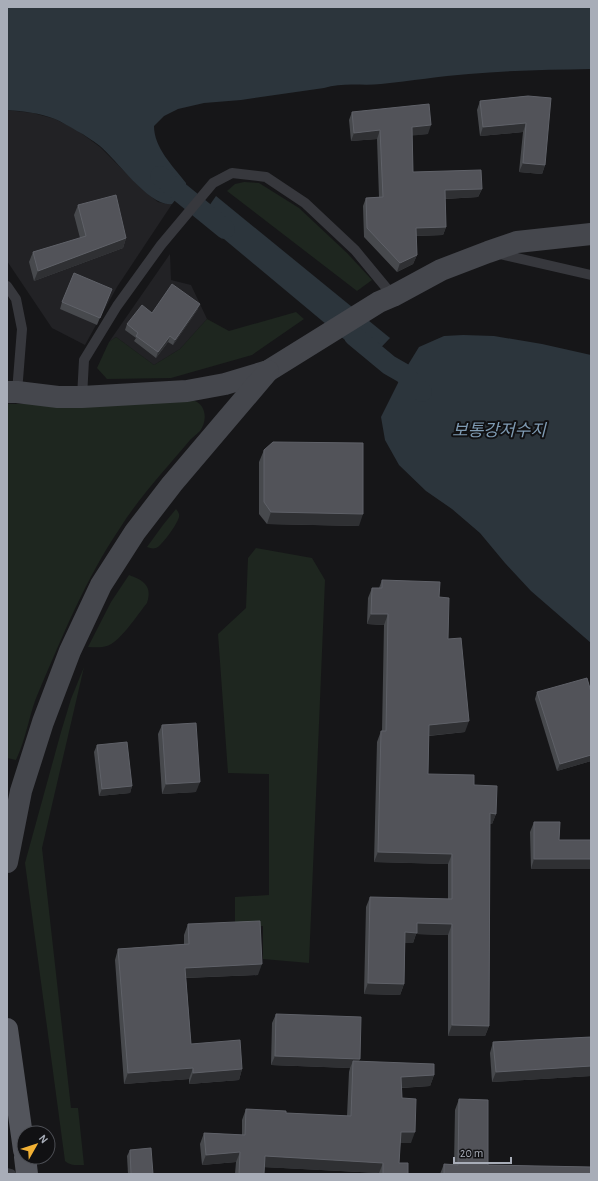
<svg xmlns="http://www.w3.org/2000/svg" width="598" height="1181" font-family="'Alegreya Sans','Noto Sans KR',sans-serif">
<rect width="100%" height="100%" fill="#161618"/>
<!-- built -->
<g fill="#222225">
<path d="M 7,110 L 33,113 L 55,119 L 77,130 L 100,147 L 143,190 L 158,202 L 167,204 L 172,204 L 117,287 L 85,345 L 52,328 L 7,261 Z"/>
<path d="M 170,254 L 171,280 L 191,285 L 207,319 L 180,349 L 154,365 L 116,337 L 109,342 Z"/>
</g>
<!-- green -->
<g fill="#1e261f">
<path d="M 244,182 L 259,183 L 299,208 L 347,253 L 372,280 L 357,291 L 227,191 L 235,184 Z"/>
<path d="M 296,312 L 304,319 L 252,355 L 171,378 L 107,379 L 97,368 L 109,342 L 116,337 L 154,365 L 180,349 L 207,319 L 229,331 Z"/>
<path d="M 189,400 C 191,401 193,400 195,401 C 207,406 207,422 200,431 C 197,434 193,437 190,440 C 166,469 140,496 120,528 C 86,578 63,635 39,691 C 29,713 27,737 16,760 L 7,758 L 7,404 L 83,404 Z"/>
<path d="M 176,509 C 178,512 180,514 179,517 C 178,523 161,547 156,548 C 153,549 150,548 147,547 L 163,525 Z"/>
<path d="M 256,548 L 312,558 L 325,580 L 309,963 L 263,959 L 263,926 L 235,927 L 235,897 L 269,895 L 269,774 L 228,773 L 218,634 L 246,608 L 248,558 Z"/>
<path d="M 129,575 C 143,580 153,586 147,603 C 138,614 120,642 107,646 C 101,648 94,647 88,647 L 111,602 Z"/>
<path d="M 84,667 L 42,848 L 71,1108 L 78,1108 L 84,1165 C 76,1165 71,1166 65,1161 L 25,863 L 61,732 L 71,699 Z"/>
</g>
<!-- water -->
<g fill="#2c353c">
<path d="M 7,7 L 591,7 L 591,69 C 550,70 510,70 469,74 C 440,76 411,81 381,84 C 362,86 342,82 324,88 L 241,100 L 204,103 L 178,109 L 164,116 L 154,126 C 154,148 173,166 186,183 L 186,187 L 172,204 C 149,207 117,160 100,146 C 93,141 85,135 77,131 C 70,127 62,122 55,119 C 40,113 23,111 7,110 Z"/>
<path d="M 216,196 L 390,338 L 369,360 L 200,219 Z"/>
<path d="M 463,335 L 494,336 L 542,344 L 591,355 L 591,643 L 531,591 L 505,563 L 480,533 L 452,509 L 426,491 L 399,465 L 385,440 L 381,417 L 403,373 L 419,347 L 444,336 Z"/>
</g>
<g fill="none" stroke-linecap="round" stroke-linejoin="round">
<!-- canal -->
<g stroke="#2c353c" stroke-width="20">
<path d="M 160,176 L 225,229"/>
<path d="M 354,336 L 389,365 L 403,373 L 422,392"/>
</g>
<!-- service -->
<g stroke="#37383d" stroke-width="10">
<path d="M 495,253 L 591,275"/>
<path d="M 7,286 L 16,299 L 22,329 L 17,392"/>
<path d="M 82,397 L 84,360 L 117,306 L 161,245 L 213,183 L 232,173 L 266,177 L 305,203 L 355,250 L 393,296"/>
<path d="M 7,1173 L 11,1174"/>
</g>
<!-- secondary -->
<g stroke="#45474d" stroke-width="22">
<path d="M 7,392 L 17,392 L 58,397 L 82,397 L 187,391 L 225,384 L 268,371 L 379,302 L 393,296 L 441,270 L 488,252 L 517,242 L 591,234"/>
<path d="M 7,862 L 21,791 L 43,722 L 70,651 L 101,585 L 135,532 L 172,484 L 268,371"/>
</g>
<!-- primary -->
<g stroke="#53555c" stroke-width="22">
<path d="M 7,1029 L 24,1150"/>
<path d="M 25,1157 L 27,1174"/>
</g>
</g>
<!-- wall -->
<g fill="#47494d">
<path d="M 528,96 L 545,165 L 542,174 L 519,172 L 523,132 L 480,136 L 477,110 L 480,101 Z"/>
<path d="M 352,112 L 428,134 L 412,135 L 413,172 L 482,189 L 478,197 L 445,199 L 446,227 L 443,235 L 416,236 L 417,255 L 413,264 L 397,272 L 364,237 L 363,206 L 366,198 L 379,197 L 377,139 L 351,141 L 349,120 Z"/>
<path d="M 78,205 L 126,238 L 123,248 L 34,281 L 29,262 L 33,252 L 80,238 L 74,215 Z"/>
<path d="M 109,295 L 97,325 L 60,309 L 62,302 Z"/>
<path d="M 198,309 L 173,345 L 168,342 L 156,358 L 134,341 L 136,338 L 125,330 L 127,324 L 152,313 Z"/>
<path d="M 264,450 L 359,526 L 267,524 L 259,514 L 259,462 Z"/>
<path d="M 382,580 L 439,597 L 465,732 L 429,736 L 428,774 L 474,785 L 496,814 L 492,824 L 490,824 L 489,1026 L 485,1036 L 448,1036 L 448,935 L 416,934 L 413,943 L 405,943 L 404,984 L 400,995 L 364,994 L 366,907 L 370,897 L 448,899 L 448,864 L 374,862 L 377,742 L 381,731 L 382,731 L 384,625 L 367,624 L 368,598 L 372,588 L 379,588 Z"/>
<path d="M 537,692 L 591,692 L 591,761 L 557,771 L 535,699 Z"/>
<path d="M 162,725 L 196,792 L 162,794 L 158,734 Z"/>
<path d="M 97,745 L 132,786 L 130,793 L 99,796 L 94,752 Z"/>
<path d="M 534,822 L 559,840 L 591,840 L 591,869 L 531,869 L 530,832 Z"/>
<path d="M 188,924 L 258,975 L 186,978 L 191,1044 L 242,1069 L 239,1080 L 189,1084 L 189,1079 L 124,1084 L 115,960 L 118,949 L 184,944 L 184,935 Z"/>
<path d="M 276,1014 L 359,1062 L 434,1075 L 430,1086 L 402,1088 L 402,1098 L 411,1143 L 400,1143 L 399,1163 L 408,1174 L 379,1174 L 379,1173 L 264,1167 L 264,1174 L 235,1174 L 236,1162 L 202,1165 L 200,1144 L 204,1133 L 242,1135 L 242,1120 L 246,1109 L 286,1113 L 347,1116 L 349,1072 L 350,1068 L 271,1065 L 272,1023 Z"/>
<path d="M 591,1037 L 591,1076 L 492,1082 L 490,1053 L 493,1042 Z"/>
<path d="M 459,1099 L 488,1165 L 591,1167 L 440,1174 L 444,1164 L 454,1164 L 455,1110 Z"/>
<path d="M 130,1150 L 153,1174 L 128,1174 L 127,1156 Z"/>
</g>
<!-- shaded-wall -->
<g fill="#2f3033">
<path d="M 526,123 L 523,132 L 480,136 L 483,127 Z"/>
<path d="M 431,125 L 428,134 L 409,136 L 412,127 Z"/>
<path d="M 380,130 L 377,139 L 351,141 L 354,133 Z"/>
<path d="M 523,163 L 545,165 L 542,174 L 519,172 Z"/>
<path d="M 482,189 L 478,197 L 442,199 L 445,190 Z"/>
<path d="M 446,227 L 443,235 L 412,236 L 416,228 Z"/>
<path d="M 126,238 L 123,248 L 34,281 L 38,271 Z"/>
<path d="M 417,255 L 413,264 L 397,272 L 400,263 Z"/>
<path d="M 200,304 L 198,309 L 173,345 L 175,340 Z"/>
<path d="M 170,336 L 168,342 L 156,358 L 158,352 Z"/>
<path d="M 271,512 L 363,514 L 359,526 L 267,524 Z"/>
<path d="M 371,614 L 388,614 L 384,625 L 367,624 Z"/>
<path d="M 469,721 L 465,732 L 425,736 L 429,725 Z"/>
<path d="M 591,755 L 591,761 L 557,771 L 560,764 Z"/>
<path d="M 200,782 L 196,792 L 162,794 L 166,784 Z"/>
<path d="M 132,786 L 130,793 L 99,796 L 102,789 Z"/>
<path d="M 490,813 L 496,814 L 492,824 L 486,824 Z"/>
<path d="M 378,852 L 452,854 L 448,864 L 374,862 Z"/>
<path d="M 534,859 L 591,859 L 591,869 L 531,869 Z"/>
<path d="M 417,923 L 452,924 L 448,935 L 416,934 L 413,943 L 402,943 L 405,932 Z"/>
<path d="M 262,964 L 258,975 L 181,978 L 185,968 Z"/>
<path d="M 368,983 L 404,984 L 400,995 L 364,994 Z"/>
<path d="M 452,1025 L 489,1026 L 485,1036 L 448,1036 Z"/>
<path d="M 275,1056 L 360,1059 L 356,1069 L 353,1061 L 350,1068 L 271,1065 Z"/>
<path d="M 591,1066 L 591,1076 L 492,1082 L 496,1072 Z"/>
<path d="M 193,1068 L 189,1079 L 124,1084 L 128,1073 Z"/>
<path d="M 242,1069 L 239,1080 L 189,1084 L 193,1073 Z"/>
<path d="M 434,1075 L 430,1086 L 397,1088 L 401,1077 Z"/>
<path d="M 401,1132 L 415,1132 L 411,1143 L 397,1143 Z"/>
<path d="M 240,1152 L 236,1162 L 202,1165 L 206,1155 Z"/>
<path d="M 265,1156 L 383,1163 L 379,1173 L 261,1167 Z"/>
</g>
<!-- building -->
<g fill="#525359" stroke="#5f6168">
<path d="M 528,96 L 551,98 L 545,165 L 523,163 L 526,123 L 483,127 L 480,101 Z"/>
<path d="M 429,104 L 431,125 L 412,127 L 413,172 L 481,170 L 482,189 L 445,190 L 446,227 L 416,228 L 417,255 L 400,263 L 367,228 L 366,198 L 383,197 L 380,130 L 354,133 L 352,112 Z"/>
<path d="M 116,195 L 126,238 L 38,271 L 33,252 L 86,236 L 78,205 Z"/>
<path d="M 74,273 L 112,289 L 100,318 L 62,302 Z"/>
<path d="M 172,284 L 200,304 L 175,340 L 170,336 L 158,352 L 136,336 L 138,333 L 127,324 L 142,305 L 152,313 Z"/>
<path d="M 273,442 L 363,443 L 363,514 L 271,512 L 264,502 L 264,450 Z"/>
<path d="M 382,580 L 440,582 L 439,597 L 449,598 L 448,639 L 461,638 L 469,721 L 429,725 L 428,774 L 474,775 L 474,785 L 497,786 L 496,814 L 490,813 L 489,1026 L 452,1025 L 452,924 L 417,923 L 417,933 L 405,932 L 404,984 L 368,983 L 370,897 L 452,899 L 452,854 L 378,852 L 381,731 L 386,731 L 388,614 L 371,614 L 372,588 L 382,588 Z"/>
<path d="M 587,678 L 591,692 L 591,755 L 560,764 L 537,692 Z"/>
<path d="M 196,723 L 200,782 L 166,784 L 162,725 Z"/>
<path d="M 127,742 L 132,786 L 102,789 L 97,745 Z"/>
<path d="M 534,822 L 560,822 L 559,840 L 591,840 L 591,859 L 534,859 Z"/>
<path d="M 260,921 L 262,964 L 185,968 L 191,1044 L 240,1040 L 242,1069 L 193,1073 L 193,1068 L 128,1073 L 118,949 L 189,944 L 188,924 Z"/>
<path d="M 276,1014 L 361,1017 L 360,1059 L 275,1056 Z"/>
<path d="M 591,1037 L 591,1066 L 496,1072 L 493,1042 Z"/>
<path d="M 353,1061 L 434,1064 L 434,1075 L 401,1077 L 402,1098 L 416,1099 L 415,1132 L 401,1132 L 399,1163 L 408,1163 L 408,1174 L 383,1174 L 383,1163 L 265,1156 L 264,1174 L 239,1174 L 240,1152 L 206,1155 L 204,1133 L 245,1135 L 246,1109 L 286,1111 L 286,1113 L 351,1116 Z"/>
<path d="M 459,1099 L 488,1100 L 488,1165 L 591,1167 L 591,1174 L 444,1174 L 444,1164 L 458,1165 Z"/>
<path d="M 151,1148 L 153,1174 L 131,1174 L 130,1150 Z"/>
</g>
<g text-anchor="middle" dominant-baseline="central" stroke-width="4" stroke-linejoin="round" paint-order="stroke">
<!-- water labels -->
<g font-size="17" font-style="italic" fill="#7f9bb3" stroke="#111113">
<text x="499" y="430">보통강저수지</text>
</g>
</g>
<!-- border -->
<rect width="598" height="1181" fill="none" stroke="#a8adb8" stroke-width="16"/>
<!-- north arrow -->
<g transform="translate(36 1145) rotate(51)"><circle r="19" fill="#111113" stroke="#4d4f55"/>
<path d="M0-3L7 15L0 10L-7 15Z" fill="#f2b134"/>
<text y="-6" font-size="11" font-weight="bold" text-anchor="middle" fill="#a8adb8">N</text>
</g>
<!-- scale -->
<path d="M454 1157v6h57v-6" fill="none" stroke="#a8adb8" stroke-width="2"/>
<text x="460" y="1157" font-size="12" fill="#a8adb8" stroke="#111113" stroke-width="3" paint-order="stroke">20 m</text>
</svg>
